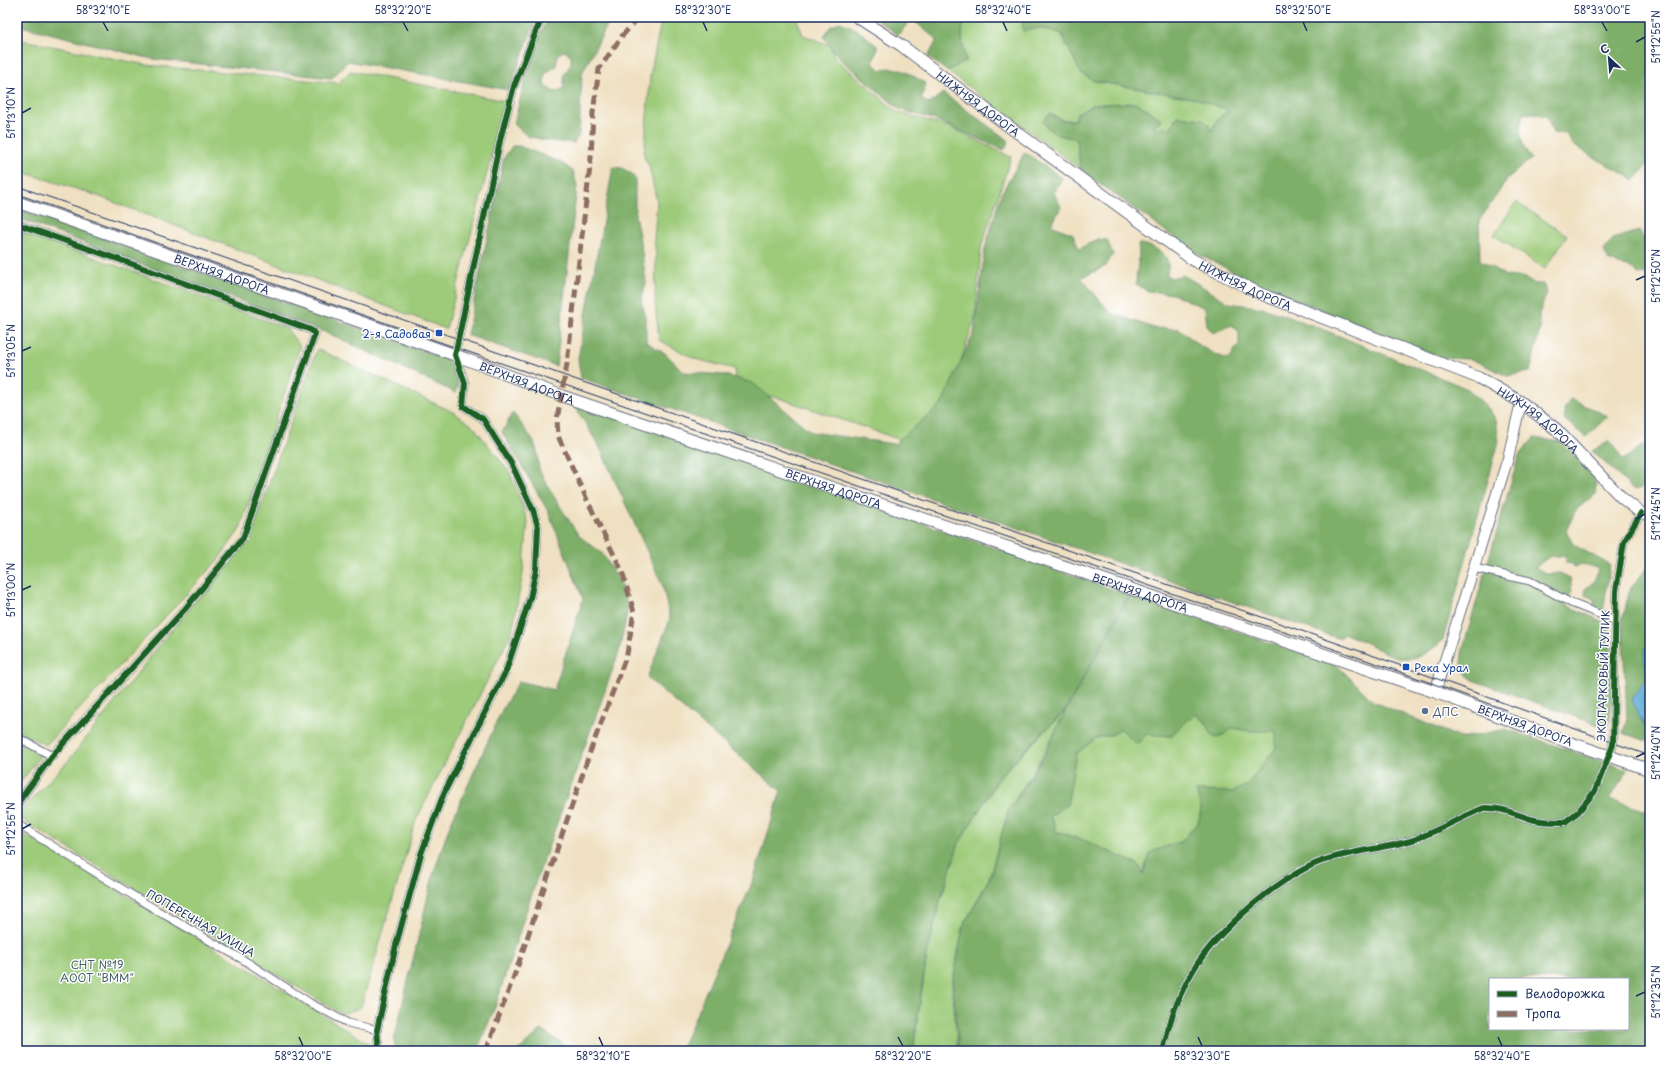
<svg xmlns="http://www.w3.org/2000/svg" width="1667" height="1068" font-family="'Playpen Sans',sans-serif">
<rect width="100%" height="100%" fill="#fff"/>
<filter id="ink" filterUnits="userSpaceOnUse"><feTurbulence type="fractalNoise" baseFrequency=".025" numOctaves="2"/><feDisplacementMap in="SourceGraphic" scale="8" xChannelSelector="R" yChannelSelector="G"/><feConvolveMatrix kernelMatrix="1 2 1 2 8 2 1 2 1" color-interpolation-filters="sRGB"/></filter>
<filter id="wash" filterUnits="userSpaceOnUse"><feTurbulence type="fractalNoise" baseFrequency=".012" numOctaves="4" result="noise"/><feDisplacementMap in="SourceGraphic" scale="16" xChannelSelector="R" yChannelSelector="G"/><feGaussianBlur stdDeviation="0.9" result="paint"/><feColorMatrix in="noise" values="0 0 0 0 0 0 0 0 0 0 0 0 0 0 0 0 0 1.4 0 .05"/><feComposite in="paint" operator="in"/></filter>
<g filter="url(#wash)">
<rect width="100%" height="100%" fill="#efe0c1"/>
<!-- green -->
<g fill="#9dcb79" stroke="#5c7d6c">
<path d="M 662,17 L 796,17 L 803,35 L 830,45 L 835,58 L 897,112 L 950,127 L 1011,157 L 981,248 L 975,318 L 944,413 L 921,447 L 779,398 L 734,389 L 735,369 L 695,359 L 659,340 L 655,304 L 656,255 L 654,239 L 657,202 L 649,166 L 644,157 L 650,76 Z"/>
<path d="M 968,17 L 1022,17 L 1023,31 L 1040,28 L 1061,33 L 1081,73 L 1094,81 L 1198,99 L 1229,110 L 1219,118 L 1210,132 L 1208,124 L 1203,119 L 1177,116 L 1171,128 L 1153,128 L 1161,119 L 1137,103 L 1095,104 L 1077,113 L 1075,120 L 1062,120 L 1050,113 L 1043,121 C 1050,134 1062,137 1076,138 L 1081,169 L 947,71 L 966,61 C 964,49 958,27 968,17 Z"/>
<path d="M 17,39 L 146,65 L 339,83 L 350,71 L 506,101 L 446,329 L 95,195 L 17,170 Z"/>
<path d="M 1516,202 L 1567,235 L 1545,269 L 1494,235 Z"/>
<path d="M 17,229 L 286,328 L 300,346 L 240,529 L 218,560 L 46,745 L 17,731 Z"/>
<path d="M 317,349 L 453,412 L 473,426 L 510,473 L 528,522 L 523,572 L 512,632 L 416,820 L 361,1007 L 342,1014 L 17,817 L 17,814 L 69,760 L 185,613 L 248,543 Z"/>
<path d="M 1065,711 L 1044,753 L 1008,812 L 989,878 L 963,927 L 952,985 L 958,1051 L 915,1051 L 914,1044 L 927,957 L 940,901 L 959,843 L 1002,774 Z"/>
<path d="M 1195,714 L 1205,721 L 1212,735 L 1233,728 L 1250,731 L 1277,731 L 1276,748 L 1247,785 L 1233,792 L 1197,791 L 1201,808 L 1199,821 L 1182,841 L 1151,852 L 1142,875 L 1139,865 L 1081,839 L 1057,832 L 1050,816 L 1067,805 L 1076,754 L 1096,738 L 1114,734 L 1121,728 L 1126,734 L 1146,734 L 1170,736 Z"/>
<path d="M 17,742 L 42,754 L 17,787 Z"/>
<path d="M 17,830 L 249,969 L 371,1045 L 372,1051 L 17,1051 Z"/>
</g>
<!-- forest -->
<g fill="#7eaf69" stroke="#4c6f64" fill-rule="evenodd">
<path d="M 17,17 L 537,17 L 509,90 L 348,61 L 332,78 L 152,59 L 17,25 Z"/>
<path d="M 549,17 L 614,17 L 608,24 L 582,73 L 579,135 L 574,143 L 548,141 L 527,136 L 514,124 C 523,88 531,49 549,17 ZM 564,51 L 571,55 L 571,64 L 564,75 L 564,88 L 554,92 L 544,85 L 545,74 L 556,66 L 558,54 Z"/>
<path d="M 874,17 L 967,17 C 958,27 963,49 966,61 L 947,71 L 928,57 L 937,40 L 912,19 L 898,35 Z"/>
<path d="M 1022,17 L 1650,17 L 1650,161 L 1635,180 L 1574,146 L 1566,134 L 1553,133 L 1547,117 L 1535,113 L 1523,114 C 1519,135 1520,141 1531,159 L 1508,178 L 1479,221 L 1480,260 L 1506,276 L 1526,278 L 1535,284 L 1543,284 L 1547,293 L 1539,314 L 1540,329 L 1530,372 L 1507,376 L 1471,359 L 1442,358 L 1264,287 L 1196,253 L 1081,170 L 1076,138 C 1062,137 1050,134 1043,121 L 1050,113 L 1062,121 L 1075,120 L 1078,113 L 1095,104 L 1137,103 L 1161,119 L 1153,128 L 1171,128 L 1177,116 L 1203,119 L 1208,124 L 1211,132 L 1219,118 L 1229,110 L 1198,99 L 1094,81 L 1081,73 L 1061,33 L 1040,28 L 1023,31 Z"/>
<path d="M 839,22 C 855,26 866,36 878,47 L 873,63 L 880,70 C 897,64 911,74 926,84 L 921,99 L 929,104 L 943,93 L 1009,141 L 1004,150 L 936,120 L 899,109 L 839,58 L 824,37 L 830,27 Z"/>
<path d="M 512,146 L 519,146 L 560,162 L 573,171 L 577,186 L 556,366 L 467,335 L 504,158 Z"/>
<path d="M 1025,152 L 1062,178 L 1054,193 L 1061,207 L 1051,225 L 1073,234 L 1079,249 L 1098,239 L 1107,240 L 1113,254 L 1106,266 L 1081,278 L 1111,313 L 1154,328 L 1180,329 C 1193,341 1210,355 1229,359 L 1239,344 L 1239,332 L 1232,325 L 1213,333 L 1207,326 L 1205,308 L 1173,294 L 1148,291 L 1136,284 C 1136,270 1141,258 1138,244 C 1148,244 1166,251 1168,264 C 1169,266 1167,271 1167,274 L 1171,278 L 1183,275 L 1229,303 L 1263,308 L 1317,327 L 1468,389 L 1488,408 L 1496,420 L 1499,441 L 1443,640 C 1403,678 1385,647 1345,634 L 1340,639 L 581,378 L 578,359 L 613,167 L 622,168 L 632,174 L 635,179 L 635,215 L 642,252 L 646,283 L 641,301 L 646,317 L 646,342 L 666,354 L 684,372 L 724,375 L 753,383 L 811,432 L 894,444 L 941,405 L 974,333 L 985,249 L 1001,194 Z"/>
<path d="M 17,208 L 446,359 C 457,369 460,379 456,393 L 330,334 L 17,218 Z"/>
<path d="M 1639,231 L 1644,238 L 1650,236 L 1650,273 L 1638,274 L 1633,269 L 1608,260 L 1604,251 L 1613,239 Z"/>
<path d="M 1570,399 L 1608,416 L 1586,437 L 1565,420 L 1564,410 Z"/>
<path d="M 572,401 L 1129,595 L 1065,710 L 1001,774 L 959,843 L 940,901 L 926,957 L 914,1044 L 915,1051 L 655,1051 L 683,1046 L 754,878 L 781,791 L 647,678 L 670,619 L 662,584 L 600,448 Z"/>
<path d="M 513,413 L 533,440 L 537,451 L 539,469 L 551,492 L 579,536 L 602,553 L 621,584 L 627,604 L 627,614 L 619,652 L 536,881 L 495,1007 L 477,1051 L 395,1051 L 394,1040 L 433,875 L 449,827 L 502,710 L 519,681 L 554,690 L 583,599 L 548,511 L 502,432 Z"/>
<path d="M 1534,438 L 1561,442 L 1590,470 L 1596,485 L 1595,494 L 1575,511 L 1566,531 L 1574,545 L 1610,565 L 1603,612 L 1593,609 L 1594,599 L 1585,595 L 1586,588 L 1595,581 L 1598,568 L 1582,564 L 1574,567 L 1573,564 L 1565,563 L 1567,558 C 1553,553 1546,557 1536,568 L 1548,574 L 1560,573 L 1570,578 L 1572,592 L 1564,604 L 1610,625 C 1607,658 1618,698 1607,728 L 1475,681 C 1461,673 1460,663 1463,648 L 1519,455 Z"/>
<path d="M 1610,441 L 1623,460 L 1646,443 L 1650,446 L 1650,492 L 1644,487 L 1634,490 L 1592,451 Z"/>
<path d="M 1647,568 L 1650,570 L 1650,633 L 1647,678 L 1632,699 L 1638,716 L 1650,731 L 1650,742 L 1623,733 L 1627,718 L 1622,621 L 1630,589 Z"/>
<path d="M 1130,595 L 1338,666 L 1374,702 L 1461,738 L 1506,729 L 1628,770 L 1610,799 L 1650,812 L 1650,1051 L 959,1051 L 953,984 L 963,927 L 990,878 L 1008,812 L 1045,754 L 1066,710 ZM 1195,714 L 1205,721 L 1212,735 L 1219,738 L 1233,728 L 1250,731 L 1276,731 L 1276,748 L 1247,785 L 1233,792 L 1196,791 L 1201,808 L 1199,821 L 1182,841 L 1151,852 L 1143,874 L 1139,865 L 1081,839 L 1057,832 L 1050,816 L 1067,805 L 1076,754 L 1096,738 L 1114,734 L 1121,729 L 1137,744 L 1147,734 L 1170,736 ZM 1490,979 L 1628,979 L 1628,1029 L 1490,1029 Z"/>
<path d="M 541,1030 L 574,1051 L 518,1051 Z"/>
</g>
<!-- water -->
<path fill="#59a8d3" stroke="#3a6c98" d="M 1650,633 L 1650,731 L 1638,716 L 1632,699 L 1647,678 L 1644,656 Z"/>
</g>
<g filter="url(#ink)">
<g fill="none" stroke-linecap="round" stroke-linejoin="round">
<defs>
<g id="street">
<path d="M 17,224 L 132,264 L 311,330 L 315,334 L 243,538 L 185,609 L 52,756 L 17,804"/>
<path d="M 1474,568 L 1530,581 L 1571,603 L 1614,620"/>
<path d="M 17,737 L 52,756"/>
<path d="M 17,824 L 158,911 L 247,962 L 310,1003 L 348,1023 L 377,1030"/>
<path d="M 379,1051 L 377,1030 L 396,945 L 421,854 L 444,793 L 506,671 L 530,598 L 536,570 L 538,527 L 533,510 L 512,465 L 483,419 L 463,406 L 465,383 L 455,355 L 501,136 L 514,86 L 542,17"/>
<path d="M 1163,1051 C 1169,1022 1178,995 1194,969 C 1218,930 1279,877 1322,861 C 1352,850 1386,849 1416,839 C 1434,832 1451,823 1468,815 C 1473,813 1480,809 1485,808 C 1503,807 1518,816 1535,820 C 1544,822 1555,822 1565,822 L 1578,812 L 1595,791 L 1613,745 L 1616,591 L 1624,542 L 1641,513"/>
</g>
<path id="secondary" d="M 1435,692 L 1508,458 L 1521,402"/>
<g id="primary">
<path id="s1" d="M 857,17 L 902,46 L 1011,128 L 1193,260 L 1261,294 L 1479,378 L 1521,402 L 1556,429 L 1622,498 L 1641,513 L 1650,515"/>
<path id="s2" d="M 17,202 L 455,355 L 562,396 L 1435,692 L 1565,741"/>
</g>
</defs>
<!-- street casing -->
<use href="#street" stroke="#656d81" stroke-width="9"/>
<!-- secondary casing -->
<use href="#secondary" stroke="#656d81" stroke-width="12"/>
<!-- primary casing -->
<use href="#primary" stroke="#656d81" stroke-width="13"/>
<!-- street -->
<use href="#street" stroke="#fff" stroke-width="7"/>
<!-- secondary -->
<use href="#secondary" stroke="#fff" stroke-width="10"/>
<!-- primary -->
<use href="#primary" stroke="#fff" stroke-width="11"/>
<!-- tram -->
<g stroke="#1b2f5e" stroke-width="1">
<path d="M 17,186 L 1377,657 L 1650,756"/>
<path d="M 17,194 L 457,348 L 1395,670 L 1506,710"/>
</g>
<defs>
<path id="primary-bridge" d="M 1565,741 L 1650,770"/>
</defs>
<!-- primary-bridge casing -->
<use href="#primary-bridge" stroke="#656d81" stroke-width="13" stroke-linecap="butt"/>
<!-- primary-bridge -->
<use href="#primary-bridge" stroke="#fff" stroke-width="11"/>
<!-- quiet -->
<path stroke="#8d6e63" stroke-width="5" stroke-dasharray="10 5" stroke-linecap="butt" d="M 486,1051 L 517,968 L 590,752 L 627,654 L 634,612 L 622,571 L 588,502 L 558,436 L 557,419 L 567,364 L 591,158 L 593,113 L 599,69 L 622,36 L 639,17"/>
<defs>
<g id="cycleway">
<path d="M 17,224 L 132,264 L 311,330 L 315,334 L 243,538 L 185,609 L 52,756 L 17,804"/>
<path d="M 379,1051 L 377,1030 L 396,945 L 421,854 L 444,793 L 506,671 L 530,598 L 536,570 L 538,527 L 533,510 L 512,465 L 483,419 L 463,406 L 465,383 L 455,355 L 501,136 L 514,86 L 542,17"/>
<path d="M 1163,1051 C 1169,1022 1178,995 1194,969 C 1218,930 1279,877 1322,861 C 1352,850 1386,849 1416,839 C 1434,832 1451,823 1468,815 C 1473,813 1480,809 1485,808 C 1503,807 1518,816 1535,820 C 1544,822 1555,822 1565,822 L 1578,812 L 1595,791 L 1613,745 L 1616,591 L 1624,542 L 1641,513"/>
</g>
</defs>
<!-- cycleway casing -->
<use href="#cycleway" stroke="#fff" stroke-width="8"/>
<!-- cycleway -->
<use href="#cycleway" stroke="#1b5e20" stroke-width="6"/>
</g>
</g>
<!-- ticks -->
<path fill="none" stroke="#1b2f5e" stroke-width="1.5" d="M 103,22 L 108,31M 403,22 L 408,31M 703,22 L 707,31M 1003,22 L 1007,31M 1303,22 L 1307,31M 1602,22 L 1607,31M 1636,42 L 1645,37M 22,113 L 31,108M 1636,280 L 1645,276M 22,351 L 31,347M 1636,519 L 1645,514M 22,590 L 31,586M 1636,757 L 1645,753M 22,829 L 31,824M 1636,996 L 1645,992M 299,1037 L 303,1046M 599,1037 L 603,1046M 898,1037 L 903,1046M 1198,1037 L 1202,1046M 1498,1037 L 1502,1046"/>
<!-- markers -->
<g fill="#1a4fb4" stroke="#fff" stroke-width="1.5">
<rect x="435" y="329" width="8" height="8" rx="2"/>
<rect x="1402" y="663" width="8" height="8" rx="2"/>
</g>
<circle fill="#5c6f8a" stroke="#fff" stroke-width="1.5" cx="1425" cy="711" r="4"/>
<g text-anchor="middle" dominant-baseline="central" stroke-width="3" stroke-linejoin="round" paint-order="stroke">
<!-- street labels -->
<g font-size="11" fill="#1b2f5e" stroke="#fff">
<text stroke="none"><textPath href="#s1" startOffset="149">НИЖНЯЯ ДОРОГА</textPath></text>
<text stroke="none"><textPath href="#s2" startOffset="217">ВЕРХНЯЯ ДОРОГА</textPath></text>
<text stroke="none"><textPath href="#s1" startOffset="473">НИЖНЯЯ ДОРОГА</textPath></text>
<text stroke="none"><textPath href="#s2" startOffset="541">ВЕРХНЯЯ ДОРОГА</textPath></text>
<text stroke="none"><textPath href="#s1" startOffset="797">НИЖНЯЯ ДОРОГА</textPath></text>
<text stroke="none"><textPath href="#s2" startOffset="865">ВЕРХНЯЯ ДОРОГА</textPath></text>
<text stroke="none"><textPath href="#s2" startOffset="1189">ВЕРХНЯЯ ДОРОГА</textPath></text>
<text transform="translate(1603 676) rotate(-88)">ЭКОПАРКОВЫЙ ТУПИК</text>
<text transform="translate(1525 725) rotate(20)">ВЕРХНЯЯ ДОРОГА</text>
<text transform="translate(201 923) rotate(30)">ПОПЕРЕЧНАЯ УЛИЦА</text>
</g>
<!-- transit labels -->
<g font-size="11" fill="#164399" stroke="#fff" text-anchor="end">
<text x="431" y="333">2-я Садовая</text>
<text x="1414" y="667" text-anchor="start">Река Урал</text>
</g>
<!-- service labels -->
<g font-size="11" fill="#4e5e75" stroke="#fff" text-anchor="start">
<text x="1433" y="711">ДПС</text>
</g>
<!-- park labels -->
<g font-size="11" fill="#425e66" stroke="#fff">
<text x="97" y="964">СНТ №19<tspan x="97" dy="13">АООТ "ВММ"</tspan></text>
</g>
</g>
<!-- margin -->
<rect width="1667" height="1068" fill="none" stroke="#fff" stroke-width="44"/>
<!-- legend -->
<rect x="1489" y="978" width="140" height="52" fill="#ffffff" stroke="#a4acbf"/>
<rect x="1497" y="991" width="20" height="6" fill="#1b5e20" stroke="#a4acbf"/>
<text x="1525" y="998" font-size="12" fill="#1b2f5e">Велодорожка</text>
<rect x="1497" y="1011" width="20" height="6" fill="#8d6e63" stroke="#a4acbf"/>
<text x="1525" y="1018" font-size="12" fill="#1b2f5e">Тропа</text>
<!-- north arrow -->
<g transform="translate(1609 58) rotate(334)" stroke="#ffffff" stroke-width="3" paint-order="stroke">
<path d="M0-3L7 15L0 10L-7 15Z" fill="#1b2f5e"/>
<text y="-6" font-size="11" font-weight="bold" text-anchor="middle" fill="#1b2f5e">С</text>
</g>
<rect x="22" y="22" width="1623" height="1024" fill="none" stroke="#1b2f5e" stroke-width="1.5"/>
<g font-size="10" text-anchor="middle" fill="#1b2f5e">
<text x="103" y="14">58°32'10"E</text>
<text x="403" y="14">58°32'20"E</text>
<text x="703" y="14">58°32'30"E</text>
<text x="1003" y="14">58°32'40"E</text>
<text x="1303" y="14">58°32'50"E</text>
<text x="1602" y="14">58°33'00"E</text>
<text transform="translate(1656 37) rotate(-90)" y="4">51°12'55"N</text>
<text transform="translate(11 113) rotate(-90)" y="4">51°13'10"N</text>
<text transform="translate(1656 276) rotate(-90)" y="4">51°12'50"N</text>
<text transform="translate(11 351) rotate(-90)" y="4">51°13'05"N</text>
<text transform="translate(1656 514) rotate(-90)" y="4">51°12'45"N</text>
<text transform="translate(11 590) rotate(-90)" y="4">51°13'00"N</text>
<text transform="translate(1656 753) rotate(-90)" y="4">51°12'40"N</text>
<text transform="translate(11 829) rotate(-90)" y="4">51°12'55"N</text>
<text transform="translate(1656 992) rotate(-90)" y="4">51°12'35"N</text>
<text x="303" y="1060">58°32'00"E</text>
<text x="603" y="1060">58°32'10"E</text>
<text x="903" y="1060">58°32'20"E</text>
<text x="1202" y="1060">58°32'30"E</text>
<text x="1502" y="1060">58°32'40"E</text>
</g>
</svg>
